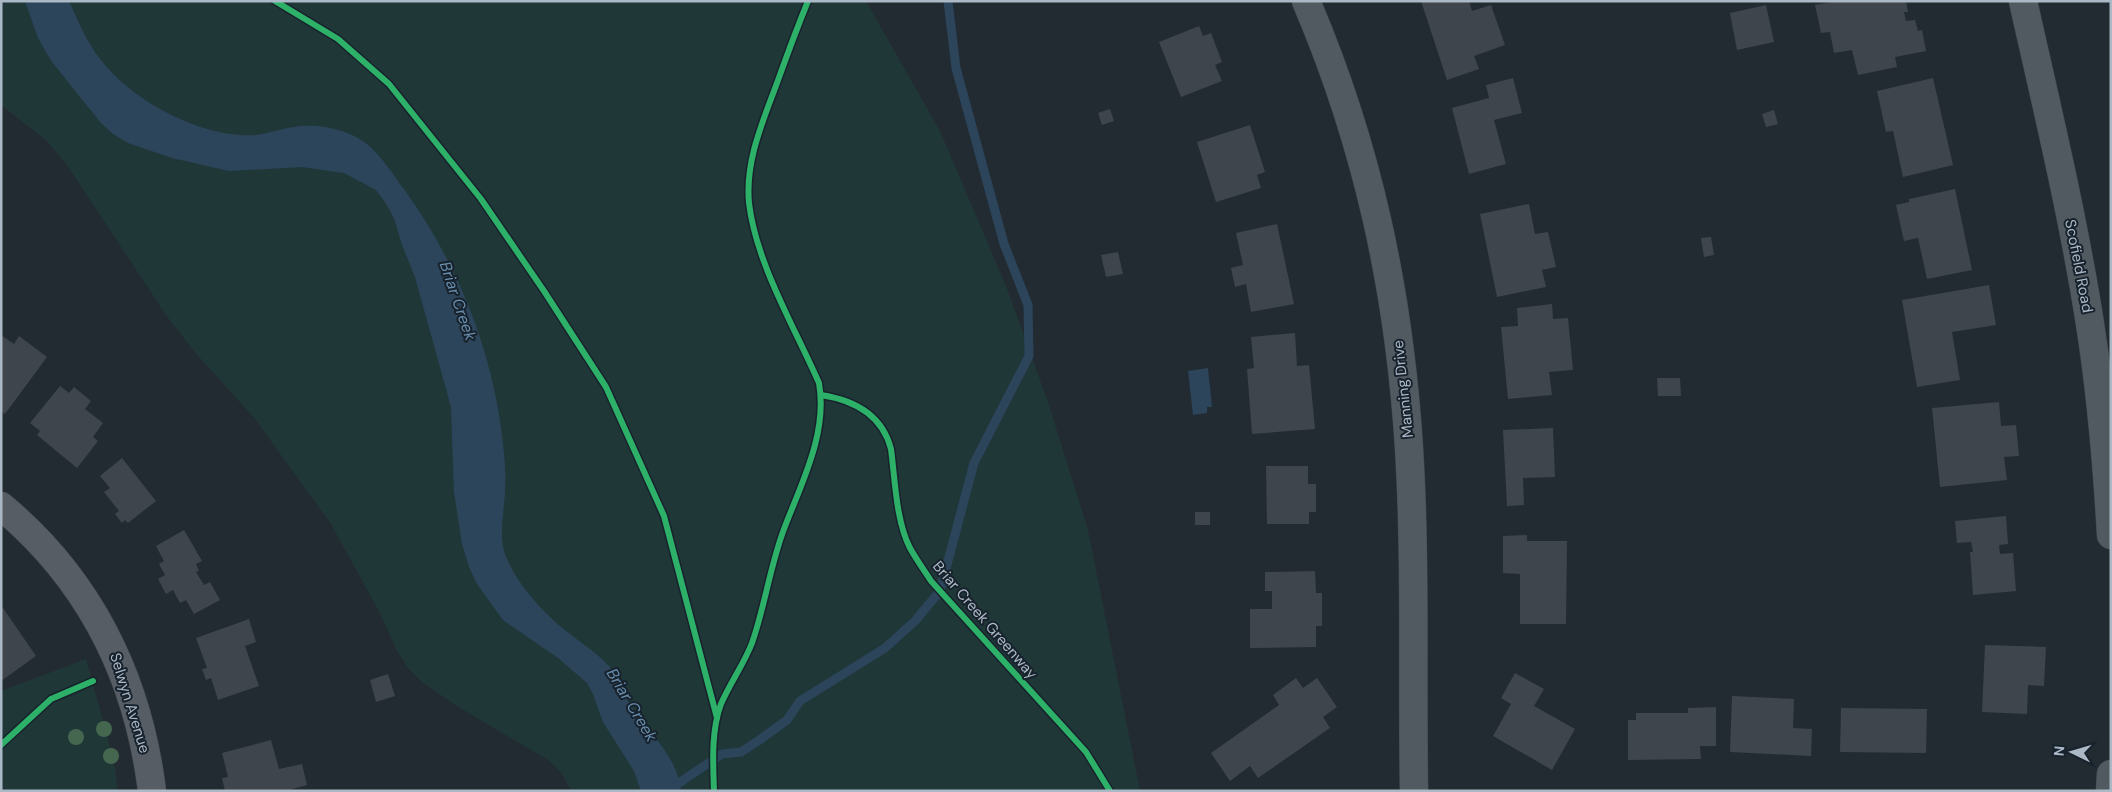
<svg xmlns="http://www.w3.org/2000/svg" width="2112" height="792" font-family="'DM Sans',sans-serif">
<rect width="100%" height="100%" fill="#232b32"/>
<!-- green -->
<g fill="#203738">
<path d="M 1,1 L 866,1 L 940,131 L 1006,286 L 1048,402 L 1088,530 L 1140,791 L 571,791 L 561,772 L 548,760 L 457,706 L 423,683 L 408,668 L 397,651 L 380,613 L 331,524 L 255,419 L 193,350 L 166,315 L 67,165 L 46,140 L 1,105 Z"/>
<path d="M 86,659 L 113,757 L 118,791 L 1,791 L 1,691 Z"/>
</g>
<!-- water -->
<g fill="#2c455b">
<path d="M 25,1 L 69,1 C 78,21 87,43 101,60 C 132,101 203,139 256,135 C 269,133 281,129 294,127 C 317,123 349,129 368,145 C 383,158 394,176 406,192 C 461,269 496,360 504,454 C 505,465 506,477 505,488 C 505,510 497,538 507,559 C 516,580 534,602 550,617 C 567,634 589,646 606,663 C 617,673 620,689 628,701 C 646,732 677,753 681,791 L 641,791 L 634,771 L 603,722 L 593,694 L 587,683 L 558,658 L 503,620 L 477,584 L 469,567 L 462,544 L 454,492 L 451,407 L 415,277 L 402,245 L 394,218 L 385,202 L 376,190 L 344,173 L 302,167 L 229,171 L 172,158 L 128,143 L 113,134 L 101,123 L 52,62 L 38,38 Z"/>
<path d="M 1208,368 L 1212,407 L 1207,407 L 1207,413 L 1193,415 L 1188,371 Z"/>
</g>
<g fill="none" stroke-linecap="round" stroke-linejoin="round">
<!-- stream -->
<path stroke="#2c455b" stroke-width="9" d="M 667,791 L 722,754 L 741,752 L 758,741 L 787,720 L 800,701 L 885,648 L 915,621 L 940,591 L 974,463 L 1029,356 L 1028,305 L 1004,244 L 956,68 L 948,1"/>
</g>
<!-- building -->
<g fill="#3e454c">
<path d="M 1421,1 L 1469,1 L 1472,11 L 1491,5 L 1505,45 L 1474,56 L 1479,69 L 1447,80 Z"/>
<path d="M 1837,1 L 1906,1 L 1908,12 L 1904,12 L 1906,21 L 1915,20 L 1918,31 L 1922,30 L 1926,51 L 1895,57 L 1897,67 L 1858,75 L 1852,50 L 1834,53 L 1830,32 L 1821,33 L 1815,5 Z"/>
<path d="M 1766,5 L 1774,42 L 1737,50 L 1730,13 Z"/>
<path d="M 1199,26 L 1203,36 L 1211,33 L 1222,62 L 1215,65 L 1222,81 L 1181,97 L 1159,42 Z"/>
<path d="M 1513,78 L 1522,113 L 1494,120 L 1506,164 L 1469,174 L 1452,108 L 1489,98 L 1486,85 Z"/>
<path d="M 1933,78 L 1953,165 L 1903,177 L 1893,131 L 1886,132 L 1877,91 Z"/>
<path d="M 1110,109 L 1114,121 L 1102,125 L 1098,113 Z"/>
<path d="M 1774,110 L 1778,124 L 1766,127 L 1762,114 Z"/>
<path d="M 1250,125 L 1265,172 L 1257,175 L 1261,188 L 1216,202 L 1197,142 Z"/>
<path d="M 1955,189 L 1972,270 L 1927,279 L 1918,238 L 1904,241 L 1896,205 L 1909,202 L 1909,199 Z"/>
<path d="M 1529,204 L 1535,234 L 1548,232 L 1556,267 L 1542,270 L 1546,287 L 1497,297 L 1480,214 Z"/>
<path d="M 1277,224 L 1294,304 L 1251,312 L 1246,284 L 1235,287 L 1231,268 L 1243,265 L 1236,233 Z"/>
<path d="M 1711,237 L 1714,255 L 1704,257 L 1701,238 Z"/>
<path d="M 1118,252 L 1123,274 L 1106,277 L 1101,255 Z"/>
<path d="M 1989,285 L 1996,325 L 1952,332 L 1960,380 L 1917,387 L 1902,300 Z"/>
<path d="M 1552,304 L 1553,319 L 1568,318 L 1573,370 L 1549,372 L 1552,395 L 1508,399 L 1501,327 L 1518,326 L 1517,308 Z"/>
<path d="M 1295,333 L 1297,366 L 1309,365 L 1315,429 L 1252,434 L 1247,369 L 1254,368 L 1251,337 Z"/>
<path d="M 1,335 L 14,344 L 19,336 L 47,357 L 5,414 L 1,411 Z"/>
<path d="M 1657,378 L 1680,378 L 1681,396 L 1658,396 Z"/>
<path d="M 60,386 L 69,393 L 74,387 L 91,401 L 85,409 L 103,423 L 93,437 L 98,441 L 77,468 L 37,435 L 40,431 L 30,423 Z"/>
<path d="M 1999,402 L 2001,426 L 2016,425 L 2019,456 L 2004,457 L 2007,480 L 1940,487 L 1932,408 Z"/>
<path d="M 1553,428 L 1555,477 L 1523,478 L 1524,505 L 1507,506 L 1503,430 Z"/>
<path d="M 122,458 L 156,501 L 128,523 L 125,520 L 122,523 L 115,514 L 119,511 L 104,492 L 110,488 L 100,476 Z"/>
<path d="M 1266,466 L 1308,466 L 1308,484 L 1316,484 L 1316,512 L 1309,512 L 1309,524 L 1267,524 Z"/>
<rect x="1195" y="512" width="15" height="13"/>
<path d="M 2006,516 L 2008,544 L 1999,545 L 2000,554 L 2013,553 L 2016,591 L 1973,595 L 1970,552 L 1973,552 L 1971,542 L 1957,543 L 1955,521 Z"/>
<path d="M 184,530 L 202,561 L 196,564 L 199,571 L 196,572 L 204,585 L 210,582 L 220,600 L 194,614 L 186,600 L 180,603 L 173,590 L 166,594 L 158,579 L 165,575 L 159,564 L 164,561 L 156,546 Z"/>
<path d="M 1527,535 L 1527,541 L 1567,541 L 1566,624 L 1520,624 L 1520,574 L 1503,573 L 1503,536 Z"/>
<path d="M 1315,571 L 1316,593 L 1322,593 L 1322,626 L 1316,626 L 1316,647 L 1250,648 L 1250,609 L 1272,609 L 1272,591 L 1265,591 L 1265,572 Z"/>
<path d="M 1,605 L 36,656 L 1,681 Z"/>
<path d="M 249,619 L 256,642 L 245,646 L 259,686 L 218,700 L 211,678 L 206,680 L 202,669 L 207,668 L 196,638 Z"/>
<path d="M 1985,645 L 2046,647 L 2044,686 L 2028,685 L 2027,714 L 1982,712 Z"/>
<path d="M 1515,673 L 1544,689 L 1534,706 L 1575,729 L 1552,770 L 1493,736 L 1511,704 L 1501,698 Z"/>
<path d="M 388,674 L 395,696 L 376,702 L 370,680 Z"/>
<path d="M 1296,678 L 1303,688 L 1317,678 L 1337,707 L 1323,717 L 1330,728 L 1258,778 L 1250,766 L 1230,781 L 1211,753 L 1279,705 L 1273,695 Z"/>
<path d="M 1732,696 L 1794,699 L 1793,728 L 1812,729 L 1811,756 L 1730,752 Z"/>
<path d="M 1716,707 L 1716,746 L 1700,746 L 1701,759 L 1628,760 L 1628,720 L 1636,720 L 1636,713 L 1688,713 L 1688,708 Z"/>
<path d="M 1841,708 L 1927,709 L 1926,753 L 1840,752 Z"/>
<path d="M 271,740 L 279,769 L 302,764 L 307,785 L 285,791 L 225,791 L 222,778 L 228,777 L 222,753 Z"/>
</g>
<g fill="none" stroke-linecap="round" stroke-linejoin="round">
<defs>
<g id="street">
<path d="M 1306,1 C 1368,146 1399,291 1409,448 C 1416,562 1412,676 1414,791"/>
<path d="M 2023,1 C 2047,108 2073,215 2090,324 C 2101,394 2107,464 2111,535"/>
<path d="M 2110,791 L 2111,774"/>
</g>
<path id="secondary" d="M 1,506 C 89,579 138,677 152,791"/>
</defs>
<!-- street casing -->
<use href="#street" stroke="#40454b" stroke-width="29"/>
<!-- secondary casing -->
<use href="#secondary" stroke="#40454b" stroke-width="29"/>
<!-- street -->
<use href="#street" stroke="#525a61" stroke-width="28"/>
<!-- secondary -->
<use href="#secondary" stroke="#565d65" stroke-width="28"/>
<defs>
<g id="cycleway">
<path d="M 275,1 L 338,39 L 389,84 L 481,199 L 544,291 L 606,387 L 664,516 L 717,718"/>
<path d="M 821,395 C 854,400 882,414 891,449 C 895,479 896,521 910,548 C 916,559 924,570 931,581 L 1086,752 L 1110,791"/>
<path d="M 1,745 L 51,699 L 93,681"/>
<path d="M 714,791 C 713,763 711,731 721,704 C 730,683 744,664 752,643 C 765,606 770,566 784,529 C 801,484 828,433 819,383 C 795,328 756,263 749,203 C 745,161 763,121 777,83 C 787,55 797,28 808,1"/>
</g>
</defs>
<!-- cycleway casing -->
<use href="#cycleway" stroke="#17222c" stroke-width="9"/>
<!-- cycleway -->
<use href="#cycleway" stroke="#2db169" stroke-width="6"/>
</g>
<!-- trees -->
<g fill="#45674f">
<circle cx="104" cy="729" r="8"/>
<circle cx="76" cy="737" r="8"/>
<circle cx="111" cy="756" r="8"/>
</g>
<g text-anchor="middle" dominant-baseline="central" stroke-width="4" stroke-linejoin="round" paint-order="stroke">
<!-- street labels -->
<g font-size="15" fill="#abb8c6" stroke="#17222c">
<text transform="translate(2079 266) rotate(79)">Scofield Road</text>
<text transform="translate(1403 389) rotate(-96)">Manning Drive</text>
<text transform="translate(985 620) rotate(49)">Briar Creek Greenway</text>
<text transform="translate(130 703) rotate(73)">Selwyn Avenue</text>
</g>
<!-- water labels -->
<g font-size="16" font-style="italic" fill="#688dad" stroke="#17222c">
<text transform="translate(458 301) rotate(71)">Briar Creek</text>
<text transform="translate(632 705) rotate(59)">Briar Creek</text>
</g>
</g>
<!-- border -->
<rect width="2112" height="792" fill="none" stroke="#abb8c6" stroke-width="5"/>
<!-- north arrow -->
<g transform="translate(2072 752) rotate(275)" stroke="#17222c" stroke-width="4" paint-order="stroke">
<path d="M0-4L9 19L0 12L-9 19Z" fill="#abb8c6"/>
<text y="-8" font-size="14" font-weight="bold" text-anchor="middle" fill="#abb8c6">N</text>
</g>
</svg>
